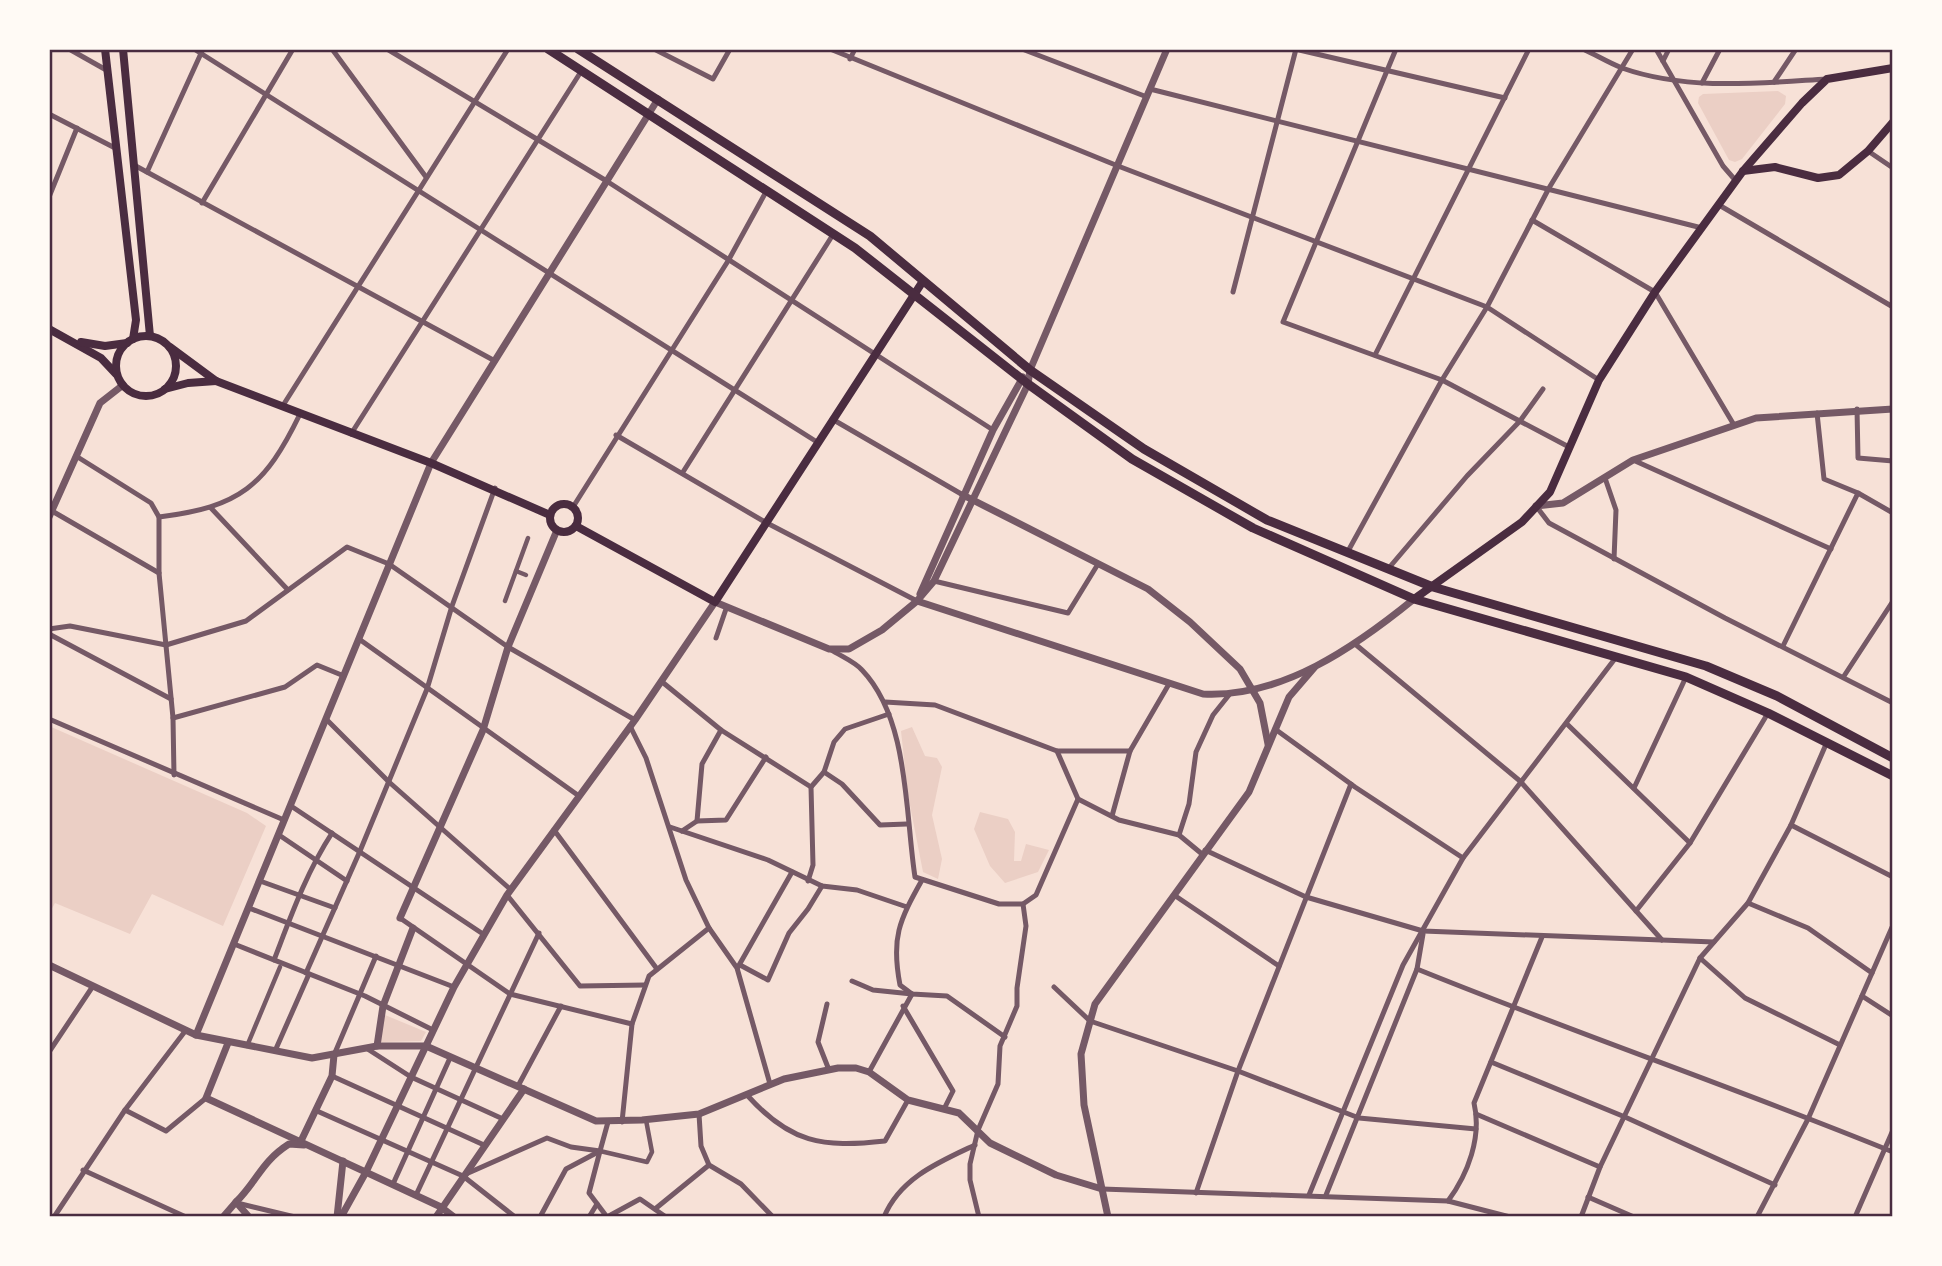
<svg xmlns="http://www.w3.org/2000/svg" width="1942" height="1266" font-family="Figtree,sans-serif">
<rect width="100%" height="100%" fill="#f7e1d7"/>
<!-- green -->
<g fill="#ebcfc5">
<path d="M 1778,91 L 1786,96 L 1785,104 L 1742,159 L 1735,162 L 1729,160 L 1698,103 L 1699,97 L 1703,94 Z"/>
<path d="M 49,726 L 247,813 L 266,826 L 223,926 L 152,894 L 130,934 L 55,903 L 49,914 Z"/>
<path d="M 912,727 L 925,756 L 937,758 L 942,767 L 932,815 L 942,859 L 938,879 L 923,872 L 908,795 L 901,731 Z"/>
<path d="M 980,812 L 1008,819 L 1015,832 L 1014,861 L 1021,861 L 1026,844 L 1049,850 L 1038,872 L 1005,883 L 990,866 L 974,829 Z"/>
<path d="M 385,1015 L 426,1032 L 421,1041 L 380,1042 Z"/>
</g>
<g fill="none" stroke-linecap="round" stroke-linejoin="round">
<!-- pedestrian -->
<g stroke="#755966" stroke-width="4.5">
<path d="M 516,571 L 526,575"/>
<path d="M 505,601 L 528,538"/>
<path d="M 247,1046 L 280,967"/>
<path d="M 600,1151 L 647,1162 L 652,1152 L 646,1120"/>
</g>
<!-- minor -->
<g stroke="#755966" stroke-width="5">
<path d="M 69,49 L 108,71"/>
<path d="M 194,49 L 817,442"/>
<path d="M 332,49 L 426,177"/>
<path d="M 387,49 L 605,180 L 993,430"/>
<path d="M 654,49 L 713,79 L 730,49"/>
<path d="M 830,49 L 1118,166 L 1487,307 L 1599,380"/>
<path d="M 1022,49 L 1147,97"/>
<path d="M 1295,49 L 1505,98"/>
<path d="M 1396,49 L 1283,322 L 1442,380 L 1569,447"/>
<path d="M 1583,49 C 1596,55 1609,63 1622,68 C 1687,91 1760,83 1827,79"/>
<path d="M 1656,49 L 1723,166 L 1736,181"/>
<path d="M 850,59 L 855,49"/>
<path d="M 1663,61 L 1669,49"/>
<path d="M 1774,82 L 1796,49"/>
<path d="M 1702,83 L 1720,49"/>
<path d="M 1150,89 L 1702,228"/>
<path d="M 49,114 L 117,149"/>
<path d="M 1868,151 L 1893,168"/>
<path d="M 134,165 L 495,361"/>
<path d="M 147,172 L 203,49"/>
<path d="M 49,197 L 77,128"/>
<path d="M 202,203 L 293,49"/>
<path d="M 1719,205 L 1893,307"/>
<path d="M 1532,220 L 1655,292 L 1734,425"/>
<path d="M 1233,292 L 1296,49"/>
<path d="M 1375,355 L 1529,49"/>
<path d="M 282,407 L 508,49"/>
<path d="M 1857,409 L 1858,458 L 1893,461"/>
<path d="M 1817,413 L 1824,479 L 1858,493 L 1893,513"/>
<path d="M 832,419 L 963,495"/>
<path d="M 351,434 L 582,70"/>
<path d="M 616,435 L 765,522 L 917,601"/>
<path d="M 76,456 L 151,503 L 159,517 L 159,573 L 173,718 L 174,775"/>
<path d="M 1633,460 L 1831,549"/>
<path d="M 683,472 L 834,233"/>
<path d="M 1605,478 L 1616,510 L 1614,559"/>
<path d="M 1536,506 L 1549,523 L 1725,618 L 1893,703"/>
<path d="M 573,507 L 728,261 L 767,190"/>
<path d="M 211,508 L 288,590"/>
<path d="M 52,511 L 159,573"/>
<path d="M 159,517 C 240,507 265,486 300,414"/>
<path d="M 1347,553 L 1442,380 L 1487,307 L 1549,188 L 1633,49"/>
<path d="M 1388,569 L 1467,476 L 1520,421 L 1543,389"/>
<path d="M 934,581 L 1068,613 L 1098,564"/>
<path d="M 49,629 L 70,626 L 166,645 L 246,621 L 347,547 L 389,564 L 508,647 L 635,720"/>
<path d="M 49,634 L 171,699"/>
<path d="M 716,638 L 726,609"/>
<path d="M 359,639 L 579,796"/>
<path d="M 1355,644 L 1520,781 L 1662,940"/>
<path d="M 1783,646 L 1858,493"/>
<path d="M 830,649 C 840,656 854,661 862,670 C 909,719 905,812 915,877 L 999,904 L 1023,904 L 1036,895 L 1078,799 L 1057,751 L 935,705 L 885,702"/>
<path d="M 1844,676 L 1893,601"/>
<path d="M 661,681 L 721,730 L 811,787"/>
<path d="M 173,718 L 285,687 L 317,665 L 344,676"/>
<path d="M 49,719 L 284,820"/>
<path d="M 326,719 L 389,782 L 510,889"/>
<path d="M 1567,724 L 1690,843"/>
<path d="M 630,726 L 646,758 L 686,880 L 709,928 L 737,968 L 770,1084"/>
<path d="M 1275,729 L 1355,787 L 1463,858"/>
<path d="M 1057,751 L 1130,751"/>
<path d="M 824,772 L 842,784 L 880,825 L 907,824"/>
<path d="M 1634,788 L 1686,677"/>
<path d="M 1078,799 L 1119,820 L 1179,835 L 1202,854"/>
<path d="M 291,806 L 483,934"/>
<path d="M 1112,816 L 1130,751 L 1169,684"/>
<path d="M 697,821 L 702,764 L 721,730"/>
<path d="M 1791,825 L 1893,877"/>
<path d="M 670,827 L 768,860 L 822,886 L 857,890 L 907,907"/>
<path d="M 554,830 L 657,969"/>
<path d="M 682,831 L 697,821 L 726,820 L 766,757"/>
<path d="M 279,835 L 347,881"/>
<path d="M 1179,835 L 1189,804 L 1196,752 L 1213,715 L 1229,695"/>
<path d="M 1205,850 L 1306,897 L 1423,931 L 1714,942"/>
<path d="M 922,880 C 899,921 891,938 900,985 L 912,994 L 947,996 L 1005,1037"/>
<path d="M 260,881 L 335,908"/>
<path d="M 808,881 L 813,865 L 811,787 L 824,772 L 834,742 L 845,729 L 889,714"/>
<path d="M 507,895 L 580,986 L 645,985"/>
<path d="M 1174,895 L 1279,966"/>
<path d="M 1748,903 L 1808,928 L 1872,973"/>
<path d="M 249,908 L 454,987"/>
<path d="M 1636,911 L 1690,843 L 1768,713"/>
<path d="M 400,918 L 510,994 L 632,1024"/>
<path d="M 234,944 L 365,996 L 433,1030"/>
<path d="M 1700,958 L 1745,998 L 1840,1045"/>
<path d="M 274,960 C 291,916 306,873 332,833"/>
<path d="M 740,965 L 768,980 L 789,933 L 808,909 L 822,886"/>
<path d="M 738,967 L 792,872"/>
<path d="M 1417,969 C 1575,1033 1736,1088 1893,1152"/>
<path d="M 306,973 L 360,851 L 427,689 L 452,606 L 495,488"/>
<path d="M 852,981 L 873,990 L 912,994"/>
<path d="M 1054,987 L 1090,1021 L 1238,1071 L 1359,1118 L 1476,1129"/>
<path d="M 1862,996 L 1893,1016"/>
<path d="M 827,1004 L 818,1042 L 829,1070"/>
<path d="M 903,1006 L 953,1091 L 944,1109"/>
<path d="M 366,1048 L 411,1077 L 503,1119"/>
<path d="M 275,1051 L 309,974"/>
<path d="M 49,1052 L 93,986"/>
<path d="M 334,1055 L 376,956"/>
<path d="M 1491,1062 L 1625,1117 L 1775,1185"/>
<path d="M 869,1072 L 912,994"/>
<path d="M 332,1076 L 484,1145"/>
<path d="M 518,1086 L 561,1006"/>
<path d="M 747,1095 C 790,1143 822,1148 885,1141 L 908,1100"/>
<path d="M 125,1110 L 166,1131 L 206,1098"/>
<path d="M 317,1111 L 463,1176 L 515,1217"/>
<path d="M 699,1114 L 701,1146 L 709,1165 L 741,1184 L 773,1217"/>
<path d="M 1476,1114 L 1600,1167"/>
<path d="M 622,1122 L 632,1024 L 649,976 L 709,928"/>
<path d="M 83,1170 L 186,1217"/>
<path d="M 466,1174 L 547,1138 L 571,1147 L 600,1151 L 589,1193 L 607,1217 L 640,1199 L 666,1217"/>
<path d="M 393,1184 L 450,1058"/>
<path d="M 1102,1189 L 1448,1201 L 1510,1217"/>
<path d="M 1196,1193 L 1238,1071 L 1351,784"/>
<path d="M 416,1195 L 539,933"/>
<path d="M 1309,1195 L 1403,965 L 1463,858 L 1617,656"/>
<path d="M 1326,1195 L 1417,969 L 1423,934"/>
<path d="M 1588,1197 L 1634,1217"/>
<path d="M 1448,1201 C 1468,1174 1482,1137 1474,1103 L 1542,937"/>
<path d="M 237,1203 L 295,1217"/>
<path d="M 655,1209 L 709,1165"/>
<path d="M 54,1217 L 125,1110 L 186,1030"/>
<path d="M 540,1217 L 566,1169 L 600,1151 L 608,1122"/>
<path d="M 589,1217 L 597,1204"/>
<path d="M 884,1217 C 900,1178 939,1162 975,1145"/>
<path d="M 979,1217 L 970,1180 L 970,1164 L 978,1130 L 998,1084 L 1000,1046 L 1017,1006 L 1017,988 L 1026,926 L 1023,904"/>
<path d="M 1581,1217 L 1600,1167 L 1700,958 L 1748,903 L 1791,825 L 1827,742"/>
<path d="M 1757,1217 L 1808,1119 L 1893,925"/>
<path d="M 1855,1217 L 1893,1130"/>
</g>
<!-- tertiary -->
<g stroke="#755966" stroke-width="7">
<path d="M 963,495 L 1148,589 L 1190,622 L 1240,669 L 1260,703 L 1268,744"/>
<path d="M 1536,506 L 1563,503 L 1633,460 L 1756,418 L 1893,409"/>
<path d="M 49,517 L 100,403 L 123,385"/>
<path d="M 920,594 L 993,430 L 1023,377"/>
<path d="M 917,601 L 1203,694 C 1282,698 1355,647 1414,599"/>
<path d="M 400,918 L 483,730 L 508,647 L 557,530"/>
<path d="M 49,965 L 196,1035 L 312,1058 L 377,1046 L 426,1046 L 596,1121 L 642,1120 L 699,1114 L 784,1079 L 838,1068 L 856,1068 L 869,1072 L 908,1100 L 959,1113 L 990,1143 L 1056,1175 L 1102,1189"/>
<path d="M 196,1035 L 431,463 L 658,99"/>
<path d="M 228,1043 L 206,1098 L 441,1207 L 454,1217"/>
<path d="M 377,1046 L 383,1006 L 413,928"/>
<path d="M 301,1141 L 332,1076 L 334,1055"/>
<path d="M 223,1217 L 236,1202"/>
<path d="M 249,1217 L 236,1202 C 258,1180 261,1162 289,1144 L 304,1145"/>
<path d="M 337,1217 L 343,1161"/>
<path d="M 341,1217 L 366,1172 L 454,987 L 507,895 L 635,720 L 715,602 L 829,649 L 849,649 L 882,630 L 917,601 L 934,581 L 1028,384 L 1030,370 L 1167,49"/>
<path d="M 436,1217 L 524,1089"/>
<path d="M 1108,1217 L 1084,1105 L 1081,1054 L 1095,1004 L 1249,792 L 1289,697 L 1314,668"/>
</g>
<!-- secondary -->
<g stroke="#4a2c40" stroke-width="8">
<path d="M 105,49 L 136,320 L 133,339"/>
<path d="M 123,49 L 150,336"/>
<path d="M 1743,171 L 1775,167 L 1818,178 L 1839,175 L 1868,151 L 1893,122"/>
<path d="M 49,329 L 101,358 L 116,374"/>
<circle cx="146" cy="366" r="30"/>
<path d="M 81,342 L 105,346 L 127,343"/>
<path d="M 170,347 L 216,381 L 431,463 L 550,515"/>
<path d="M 165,389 L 188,383 L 216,381"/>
<circle cx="564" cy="518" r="14"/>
<path d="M 576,526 L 715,602 L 923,281"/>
<path d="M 1414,599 L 1522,522 L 1550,492 L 1599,380 L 1655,292 L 1743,171 L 1802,103 L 1827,79 L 1893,68"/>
</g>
<!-- primary -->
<g stroke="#4a2c40" stroke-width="9">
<path d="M 548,49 L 855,248 L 1028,384 L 1132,459 L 1253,528 L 1414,599 L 1686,677 L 1768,713 L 1893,776"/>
<path d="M 578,49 L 870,236 L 1030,370 L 1144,449 L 1267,520 L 1433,587 L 1706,666 L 1777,696 L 1893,758"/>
</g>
</g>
<!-- border -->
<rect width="1942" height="1266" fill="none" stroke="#fffaf5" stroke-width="102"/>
<rect x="51" y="51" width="1840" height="1164" fill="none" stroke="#4a2c40" stroke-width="2.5"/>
</svg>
